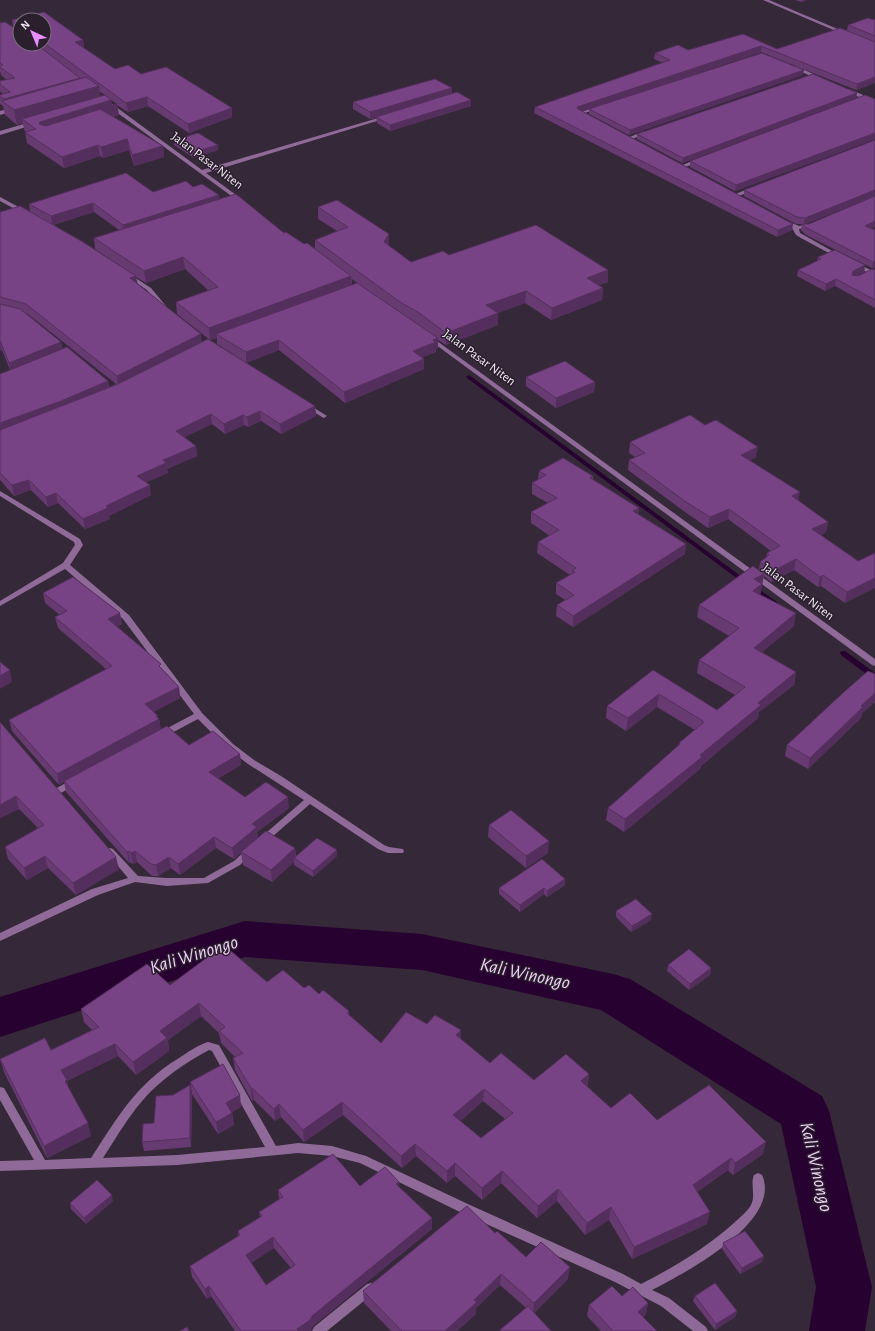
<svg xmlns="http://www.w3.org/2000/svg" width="875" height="1331" font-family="'Alegreya Sans',sans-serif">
<rect width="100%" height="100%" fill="#352838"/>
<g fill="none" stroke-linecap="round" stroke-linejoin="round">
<!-- stream -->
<g fill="#270130" fill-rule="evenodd">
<path d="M 469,375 L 746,580 L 747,581 L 746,582 L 742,582 L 467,378 L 466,377 Z"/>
<path d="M 754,586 L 777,602 L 778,604 L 777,606 L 773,606 L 752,589 L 751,588 Z"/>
<path d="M 841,651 L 845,651 L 875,673 L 875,679 L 873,679 L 841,655 L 840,653 Z"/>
</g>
<!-- river -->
<path fill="#270130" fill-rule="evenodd" d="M 245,921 L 422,934 L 613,974 L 630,979 L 822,1096 L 829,1111 L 872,1287 L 865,1331 L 809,1331 L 816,1287 L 781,1124 L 601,1010 L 422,970 L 245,957 L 0,1037 L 0,997 Z"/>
<!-- minor -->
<g fill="#8f6a98" fill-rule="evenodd">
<path d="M 763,0 L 769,0 L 847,33 L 843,34 Z"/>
<path d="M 792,66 L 796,66 L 822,78 L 818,79 L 792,68 Z"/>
<path d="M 845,89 L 849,89 L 875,100 L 875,104 L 845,91 Z"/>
<path d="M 108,104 L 112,104 L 202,170 L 385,116 L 390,117 L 206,173 L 243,200 L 243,202 L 241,203 L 108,106 Z"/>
<path d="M 597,106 L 602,107 L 585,113 L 589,117 L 589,119 L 585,119 L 578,113 Z"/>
<path d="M 15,107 L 18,109 L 17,110 L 0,115 L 0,111 Z"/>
<path d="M 34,121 L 37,123 L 36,124 L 0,135 L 0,131 Z"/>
<path d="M 644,131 L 649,132 L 630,140 L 625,139 Z"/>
<path d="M 699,158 L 702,160 L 701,161 L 683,168 L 678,167 Z"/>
<path d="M 753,187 L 755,188 L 755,190 L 736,197 L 733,195 Z"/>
<path d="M 0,197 L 28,212 L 29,213 L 24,214 L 0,201 Z"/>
<path d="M 781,220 L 785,220 L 799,226 L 813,224 L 813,226 L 799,229 L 800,233 L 843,257 L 838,258 L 801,238 L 796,235 L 792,228 L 781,222 Z"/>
<path d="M 854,262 L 875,272 L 875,276 L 852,265 L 851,264 Z"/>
<path d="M 128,273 L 151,288 L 166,306 L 166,308 L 162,308 L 147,290 L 126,276 L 125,275 Z"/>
<path d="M 430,336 L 875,659 L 875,666 L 872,665 L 428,339 L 427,338 Z"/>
<path d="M 306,403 L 308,404 L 327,416 L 324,418 L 322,417 L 304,406 L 303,405 Z"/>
<path d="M 0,491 L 80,539 L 83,545 L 70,565 L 129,615 L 202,713 L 233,744 L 254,760 L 281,776 L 384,845 L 389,847 L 403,849 L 404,851 L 403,853 L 388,853 L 378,849 L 310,804 L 265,843 L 259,843 L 258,841 L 259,839 L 304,800 L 248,764 L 227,748 L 198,719 L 166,736 L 160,736 L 159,734 L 160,732 L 194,714 L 123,619 L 65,569 L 0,606 L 0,601 L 63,563 L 75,545 L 74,542 L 0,496 Z"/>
<path d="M 73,779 L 76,780 L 77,782 L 76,784 L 61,793 L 55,793 L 54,791 L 55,789 Z"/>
<path d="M 110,848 L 113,849 L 138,876 L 167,878 L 204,878 L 234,861 L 247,849 L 253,849 L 254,851 L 240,865 L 208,883 L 167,886 L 135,882 L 98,895 L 0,941 L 0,933 L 92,889 L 128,878 L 107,853 L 106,851 L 107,849 Z"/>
<path d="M 208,1042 L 219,1045 L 276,1146 L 298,1143 L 332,1146 L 366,1156 L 470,1205 L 623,1274 L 641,1284 C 674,1267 706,1248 734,1223 C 740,1217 747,1212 751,1205 C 756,1195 750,1184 754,1175 L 758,1173 L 762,1175 C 783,1221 685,1273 652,1290 L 669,1298 L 706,1327 L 708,1331 L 693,1331 L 661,1306 L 615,1282 L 462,1213 L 360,1163 L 332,1156 L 298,1153 L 177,1165 L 0,1171 L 0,1161 L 34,1160 L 0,1100 L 0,1087 L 4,1088 L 45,1160 L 91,1158 C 118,1117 135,1085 179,1058 C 188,1052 198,1045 208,1042 ZM 209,1050 L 212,1051 L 265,1147 L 177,1155 L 103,1158 C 116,1138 128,1117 143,1100 C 161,1079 185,1063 209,1050 Z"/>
<path d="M 371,1283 L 375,1284 L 377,1288 L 375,1292 L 327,1331 L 312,1331 L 314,1327 L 367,1284 Z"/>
</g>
</g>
<!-- wall -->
<g fill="#673a72" fill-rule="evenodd">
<path d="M 795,0 L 807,0 L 802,2 Z"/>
<path d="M 44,12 L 83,40 L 84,48 L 115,69 L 128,65 L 141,74 L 166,67 L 232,108 L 232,117 L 189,133 L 148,106 L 128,112 L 117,105 L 119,115 L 113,117 L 163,146 L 164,157 L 134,166 L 129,150 L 103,158 L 100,156 L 64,168 L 27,143 L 25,132 L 27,132 L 24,130 L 23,123 L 17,125 L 5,115 L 3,106 L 0,104 L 0,95 L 3,94 L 0,91 L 0,81 L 7,80 L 1,75 L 0,71 L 0,23 L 5,22 L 13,27 L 12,20 ZM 20,20 L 44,20 L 44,44 L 20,44 ZM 99,91 L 105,95 L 100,97 ZM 111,100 L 117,104 L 112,106 Z"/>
<path d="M 875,19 L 875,83 L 856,90 L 761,52 L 582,112 L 792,230 L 777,237 L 534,113 L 535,107 L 663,63 L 654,59 L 655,53 L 688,50 L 743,34 L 777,49 L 847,30 L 848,25 Z"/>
<path d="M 803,75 L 629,135 L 589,114 L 589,109 Z"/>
<path d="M 452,93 L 471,100 L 471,106 L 390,131 L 377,123 L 376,118 L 370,119 L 353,109 L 353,102 Z"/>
<path d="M 857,93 L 856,98 L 682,163 L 637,139 L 637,134 Z"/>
<path d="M 875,99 L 875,139 L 735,191 L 690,167 L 690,161 Z"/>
<path d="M 174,140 L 218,145 L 218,150 L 194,158 L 174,145 Z"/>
<path d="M 193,187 L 284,233 L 304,244 L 315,249 L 315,240 L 337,231 L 318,219 L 318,207 L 389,234 L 389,246 L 411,262 L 449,255 L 608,270 L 608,282 L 598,285 L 603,288 L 602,300 L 551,320 L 525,303 L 498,313 L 498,325 L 446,345 L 438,340 L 438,348 L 436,349 L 436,352 L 423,357 L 424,369 L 345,403 L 279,350 L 246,363 L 217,344 L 217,338 L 210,340 L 177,314 L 176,302 L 209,291 L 185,269 L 146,283 L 136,277 L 137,284 L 202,342 L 315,406 L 316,416 L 281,434 L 261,421 L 248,427 L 244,425 L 225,434 L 212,424 L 184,437 L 196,446 L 197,456 L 167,469 L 168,473 L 146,482 L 151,495 L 109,516 L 110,519 L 85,529 L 58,503 L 48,507 L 31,490 L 14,496 L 0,480 L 0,374 L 10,370 L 2,350 L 0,351 L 0,212 L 30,212 L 29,204 L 153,192 ZM 94,212 L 119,230 L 94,238 L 95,249 L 119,265 L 53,225 ZM 352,279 L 357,283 L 352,285 ZM 26,313 L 28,314 L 116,384 L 109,387 L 108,381 L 63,349 L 61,342 Z"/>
<path d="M 744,190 L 875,196 L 805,224 L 872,229 L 875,268 L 872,268 L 806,235 L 801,230 L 802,224 L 796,224 L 744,196 Z"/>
<path d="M 818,257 L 865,265 L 864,272 L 856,276 L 858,276 L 875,270 L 875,308 L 835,286 L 825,291 L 797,276 L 798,270 L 817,261 Z"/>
<path d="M 526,377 L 595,382 L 594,392 L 556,408 L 526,386 Z"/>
<path d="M 630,442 L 756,457 L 750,460 L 798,500 L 828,522 L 826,532 L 821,535 L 858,561 L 845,603 L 821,586 L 818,587 L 794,570 L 771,582 L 764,576 L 760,595 L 794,626 L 762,652 L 796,672 L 794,685 L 759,712 L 758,718 L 701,766 L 700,769 L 624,832 L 606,820 L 608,808 L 678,746 L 679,743 L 695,730 L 657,707 L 626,731 L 606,718 L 607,706 L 653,670 L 717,710 L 735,695 L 697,673 L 699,660 L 729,636 L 697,617 L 699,605 L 759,570 L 760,562 L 766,558 L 767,553 L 771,551 L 728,519 L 708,528 L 685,512 L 628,470 L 629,460 L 635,457 L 629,453 Z"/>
<path d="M 539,471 L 593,476 L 593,479 L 639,508 L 638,514 L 685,554 L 573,627 L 556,616 L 557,605 L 565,600 L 556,594 L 556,583 L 570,575 L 537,553 L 538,542 L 550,536 L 531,523 L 531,512 L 548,503 L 532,494 L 532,483 L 538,479 Z"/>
<path d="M 43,593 L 122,624 L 117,627 L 162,669 L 179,687 L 180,698 L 153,712 L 159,719 L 161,729 L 189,745 L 240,754 L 241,765 L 218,778 L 245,797 L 289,808 L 257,832 L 258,838 L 295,848 L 296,856 L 337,856 L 313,877 L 294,865 L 294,862 L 272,882 L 243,865 L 241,853 L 234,859 L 216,848 L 180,875 L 171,868 L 158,876 L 152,876 L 137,862 L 133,864 L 130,862 L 129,863 L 66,792 L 64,782 L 59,785 L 12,731 L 9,720 L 106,669 L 58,628 L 55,617 L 60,615 L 45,603 Z"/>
<path d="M 875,674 L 875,702 L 862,713 L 861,718 L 808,769 L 785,756 L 787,745 Z"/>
<path d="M 0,722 L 119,869 L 76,895 L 48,868 L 27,880 L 8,859 L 5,847 L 38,828 L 19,809 L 0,818 Z"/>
<path d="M 489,825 L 548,853 L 526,868 L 488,837 Z"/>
<path d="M 565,885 L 547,897 L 544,894 L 520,912 L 499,894 L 499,888 Z"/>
<path d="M 616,911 L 651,920 L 631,932 L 616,917 Z"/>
<path d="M 668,965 L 711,968 L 710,975 L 689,990 L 667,971 Z"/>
<path d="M 267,982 L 304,988 L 319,994 L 349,1011 L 349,1015 L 381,1043 L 427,1024 L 461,1030 L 461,1039 L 490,1063 L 534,1080 L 589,1074 L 587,1087 L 611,1108 L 657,1120 L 763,1154 L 733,1175 L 728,1170 L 697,1192 L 707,1224 L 632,1259 L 609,1220 L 585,1235 L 557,1201 L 537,1218 L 501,1183 L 482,1200 L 455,1176 L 447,1183 L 416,1156 L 402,1168 L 343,1115 L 304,1142 L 281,1117 L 275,1121 L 254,1100 L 252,1101 L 235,1070 L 233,1058 L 235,1057 L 221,1043 L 219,1033 L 201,1016 L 168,1040 L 169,1051 L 136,1075 L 118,1056 L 67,1081 L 69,1089 L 91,1136 L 47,1158 L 4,1072 L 0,1059 L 51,1050 L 92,1030 L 84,1022 L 81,1009 L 170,985 ZM 483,1101 L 505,1119 L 481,1138 L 460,1121 Z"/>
<path d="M 190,1082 L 241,1107 L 232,1112 L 234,1125 L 218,1134 L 192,1094 Z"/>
<path d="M 192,1094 L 191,1147 L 144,1151 L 142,1142 L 154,1123 Z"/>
<path d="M 360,1186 L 400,1188 L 432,1218 L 432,1229 L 313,1326 L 310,1331 L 235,1331 L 211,1296 L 207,1299 L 192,1277 L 190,1266 L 238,1236 L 238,1231 L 260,1217 L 259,1212 L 279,1199 L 278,1190 ZM 274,1248 L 291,1268 L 266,1285 L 251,1263 Z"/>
<path d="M 113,1201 L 86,1224 L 71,1209 L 70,1203 Z"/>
<path d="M 495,1233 L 526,1257 L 568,1279 L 534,1313 L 551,1331 L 500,1331 L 500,1330 L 526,1308 L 500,1285 L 476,1308 L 476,1314 L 457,1331 L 391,1331 L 364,1303 L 363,1291 Z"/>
<path d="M 723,1243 L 764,1256 L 762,1262 L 740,1274 L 722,1249 Z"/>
<path d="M 622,1296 L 648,1303 L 646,1314 L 643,1317 L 657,1331 L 601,1331 L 587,1316 L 589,1305 Z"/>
<path d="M 695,1296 L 737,1311 L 735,1317 L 715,1330 L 693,1301 Z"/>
</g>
<!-- shaded-wall -->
<g fill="#542f5d">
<path d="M 802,0 L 807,0 L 802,2 Z"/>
<path d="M 83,40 L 84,48 L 75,42 Z"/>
<path d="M 761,46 L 761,52 L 577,113 L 577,107 Z"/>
<path d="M 804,70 L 803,75 L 629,135 L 630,130 Z"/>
<path d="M 875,77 L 875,83 L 856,90 L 857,84 Z"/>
<path d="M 80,78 L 82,86 L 4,102 L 4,99 Z"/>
<path d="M 99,86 L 101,100 L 22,119 L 23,123 L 17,125 L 14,110 Z"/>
<path d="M 452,88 L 452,95 L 376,117 L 376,118 L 370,119 L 370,112 Z"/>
<path d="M 857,93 L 856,98 L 682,163 L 683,158 Z"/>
<path d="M 147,97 L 148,106 L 128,112 L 126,103 Z"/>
<path d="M 111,100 L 112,106 L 117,104 L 119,115 L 102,120 L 42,133 L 39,124 L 40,122 Z"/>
<path d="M 471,100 L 471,106 L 390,131 L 390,125 Z"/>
<path d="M 232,108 L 232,117 L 189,133 L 188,124 Z"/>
<path d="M 875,133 L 875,139 L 735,191 L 736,185 Z"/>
<path d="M 127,139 L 129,150 L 103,158 L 101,147 Z"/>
<path d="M 98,145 L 100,156 L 64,168 L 62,157 Z"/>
<path d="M 218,145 L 218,150 L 194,158 L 194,152 Z"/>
<path d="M 163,146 L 164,157 L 134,166 L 132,155 Z"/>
<path d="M 875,190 L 875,196 L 804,224 L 805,218 Z"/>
<path d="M 219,195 L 220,204 L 124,234 L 123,225 Z"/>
<path d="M 93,203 L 94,212 L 52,225 L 51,216 Z"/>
<path d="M 875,221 L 875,227 L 864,232 L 865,226 Z"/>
<path d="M 793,224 L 792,230 L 777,237 L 778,230 Z"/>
<path d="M 389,234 L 389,246 L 384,242 Z"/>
<path d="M 183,257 L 185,269 L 146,283 L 144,271 Z"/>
<path d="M 875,261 L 875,268 L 872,268 L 873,262 Z"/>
<path d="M 865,265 L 864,272 L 851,278 L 853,271 Z"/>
<path d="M 608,270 L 608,282 L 586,290 L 587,278 Z"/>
<path d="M 136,276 L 138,286 L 130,278 Z"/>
<path d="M 351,276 L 352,288 L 216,334 L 217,338 L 210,340 L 209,328 Z"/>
<path d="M 836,279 L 835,286 L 825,291 L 826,284 Z"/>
<path d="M 603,288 L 602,300 L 551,320 L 552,308 Z"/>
<path d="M 526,291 L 525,303 L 498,313 L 498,325 L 446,345 L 446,333 L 486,305 Z"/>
<path d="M 201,334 L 202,344 L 118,386 L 117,376 Z"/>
<path d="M 438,338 L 438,348 L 436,349 L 436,352 L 413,361 L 413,351 Z"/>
<path d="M 0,340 L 2,350 L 0,351 Z"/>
<path d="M 279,340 L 279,350 L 246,363 L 246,352 Z"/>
<path d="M 61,342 L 63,352 L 11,373 L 9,363 Z"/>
<path d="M 424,359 L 424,369 L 345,403 L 344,392 Z"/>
<path d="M 108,381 L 109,391 L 0,433 L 0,423 Z"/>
<path d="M 595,382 L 594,392 L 556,408 L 556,398 Z"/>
<path d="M 315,406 L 316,416 L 281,434 L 280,424 Z"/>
<path d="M 260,411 L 261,421 L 248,427 L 247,417 Z"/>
<path d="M 211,414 L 212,424 L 177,441 L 176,431 Z"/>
<path d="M 243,415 L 244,425 L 225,434 L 224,424 Z"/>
<path d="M 196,446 L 197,456 L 167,469 L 168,473 L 138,486 L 137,476 L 163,460 Z"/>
<path d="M 758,447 L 756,457 L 739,465 L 741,455 Z"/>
<path d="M 29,480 L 31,490 L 14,496 L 12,485 Z"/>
<path d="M 150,485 L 151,495 L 109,516 L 110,519 L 85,529 L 83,519 L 106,506 Z"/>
<path d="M 800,492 L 798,503 L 792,496 Z"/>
<path d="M 56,493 L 58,503 L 48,507 L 46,497 Z"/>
<path d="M 639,508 L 638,518 L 633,511 Z"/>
<path d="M 729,509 L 728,519 L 708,528 L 710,517 Z"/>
<path d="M 828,522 L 826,532 L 810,540 L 812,529 Z"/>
<path d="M 686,544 L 685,554 L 573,627 L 573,616 Z"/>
<path d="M 796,559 L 794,570 L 771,582 L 773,571 Z"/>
<path d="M 764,574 L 760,596 L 751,603 L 754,579 Z"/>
<path d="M 823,575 L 821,586 L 818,587 L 820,577 Z"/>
<path d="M 875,578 L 875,588 L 845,603 L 847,592 Z"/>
<path d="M 120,613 L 122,624 L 110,630 L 108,619 Z"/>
<path d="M 796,613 L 794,626 L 752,660 L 754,648 Z"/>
<path d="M 10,670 L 12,682 L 0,689 L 0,676 Z"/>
<path d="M 796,672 L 794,685 L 759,712 L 758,718 L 701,766 L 700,769 L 624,832 L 625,819 L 700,755 L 758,703 Z"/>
<path d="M 179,687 L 180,698 L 147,715 L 145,704 Z"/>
<path d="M 875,693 L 875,702 L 862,713 L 861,718 L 808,769 L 810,758 L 861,706 Z"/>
<path d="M 659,694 L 657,707 L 626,731 L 628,718 Z"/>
<path d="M 158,716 L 158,720 L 159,719 L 161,730 L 59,785 L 57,774 Z"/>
<path d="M 240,754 L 241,765 L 211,783 L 209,772 Z"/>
<path d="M 16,796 L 19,809 L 0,818 L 0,805 Z"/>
<path d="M 288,797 L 289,808 L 257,832 L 258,838 L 234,859 L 232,848 L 252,824 Z"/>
<path d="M 214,837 L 216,848 L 180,875 L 178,864 Z"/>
<path d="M 549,841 L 548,853 L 526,868 L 526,856 Z"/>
<path d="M 295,848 L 296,860 L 294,858 L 294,862 L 272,882 L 271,870 Z"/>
<path d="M 337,850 L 337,856 L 313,877 L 313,871 Z"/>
<path d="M 128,851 L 130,862 L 129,863 L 127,852 Z"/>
<path d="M 135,851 L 137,862 L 133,864 L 131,853 Z"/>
<path d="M 45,856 L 48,868 L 27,880 L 24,868 Z"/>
<path d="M 116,857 L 119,869 L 76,895 L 73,883 Z"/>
<path d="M 169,857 L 171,868 L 158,876 L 156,865 Z"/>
<path d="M 565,879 L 565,885 L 547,897 L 547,891 Z"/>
<path d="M 544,888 L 544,894 L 520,912 L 520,905 Z"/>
<path d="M 652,914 L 651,920 L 631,932 L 632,926 Z"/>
<path d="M 711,968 L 710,975 L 689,990 L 690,984 Z"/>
<path d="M 199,1003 L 201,1016 L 168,1040 L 169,1051 L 136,1075 L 133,1062 L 160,1031 Z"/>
<path d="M 461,1030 L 461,1043 L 456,1035 Z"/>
<path d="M 115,1044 L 118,1056 L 67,1081 L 70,1093 L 68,1094 L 61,1070 Z"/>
<path d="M 589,1074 L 588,1087 L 579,1093 L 581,1081 Z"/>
<path d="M 190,1085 L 192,1094 L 191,1147 L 190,1138 Z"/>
<path d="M 251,1088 L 252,1088 L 254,1100 L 252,1101 Z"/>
<path d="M 484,1089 L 483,1101 L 453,1128 L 453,1115 Z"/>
<path d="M 240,1095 L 241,1107 L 227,1115 L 226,1103 Z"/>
<path d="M 342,1102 L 343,1115 L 304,1142 L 303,1130 Z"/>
<path d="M 279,1104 L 281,1117 L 275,1121 L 274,1109 Z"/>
<path d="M 232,1113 L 234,1125 L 218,1134 L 216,1122 Z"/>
<path d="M 88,1123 L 91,1136 L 47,1158 L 44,1146 Z"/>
<path d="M 766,1142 L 763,1154 L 733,1175 L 735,1163 Z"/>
<path d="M 415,1144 L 416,1156 L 402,1168 L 401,1156 Z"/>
<path d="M 731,1158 L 728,1170 L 690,1197 L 693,1185 Z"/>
<path d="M 455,1163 L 455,1176 L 447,1183 L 447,1171 Z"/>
<path d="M 502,1171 L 501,1183 L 482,1200 L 482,1188 Z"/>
<path d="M 399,1182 L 400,1193 L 396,1184 Z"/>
<path d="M 558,1189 L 557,1201 L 537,1218 L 538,1206 Z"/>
<path d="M 112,1195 L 113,1201 L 86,1224 L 84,1218 Z"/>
<path d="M 611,1207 L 609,1220 L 585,1235 L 587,1223 Z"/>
<path d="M 710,1212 L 707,1224 L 632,1259 L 634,1247 Z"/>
<path d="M 432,1218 L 432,1229 L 313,1326 L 311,1331 L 297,1331 L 297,1329 L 312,1316 Z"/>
<path d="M 273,1237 L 274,1248 L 247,1265 L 246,1255 Z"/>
<path d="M 764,1256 L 762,1262 L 740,1274 L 742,1268 Z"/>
<path d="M 570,1267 L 568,1279 L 533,1314 L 534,1303 Z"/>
<path d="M 501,1274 L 500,1285 L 476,1308 L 476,1314 L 457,1331 L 445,1331 L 474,1300 Z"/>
<path d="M 209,1286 L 211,1296 L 207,1299 L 205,1289 Z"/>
<path d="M 648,1303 L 646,1314 L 636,1323 L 638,1312 Z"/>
<path d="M 737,1311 L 735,1317 L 715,1330 L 716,1324 Z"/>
</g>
<!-- building -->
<g fill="#784385" stroke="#542f5d" fill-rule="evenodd">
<path d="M 44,12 L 83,40 L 75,42 L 115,69 L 128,65 L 141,74 L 166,67 L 232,108 L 188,124 L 147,97 L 126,103 L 44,43 L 44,20 L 20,20 L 20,44 L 36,44 L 80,78 L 4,99 L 0,96 L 0,95 L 10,92 L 0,84 L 0,81 L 15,78 L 0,67 L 0,66 L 3,65 L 0,63 L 0,23 L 5,22 L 19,31 L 19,25 L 12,20 Z"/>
<path d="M 868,18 L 874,20 L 875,19 L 875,36 L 848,25 Z"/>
<path d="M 840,28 L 875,42 L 875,77 L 857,84 L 761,46 L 577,107 L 578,109 L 793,224 L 778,230 L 535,107 L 670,60 L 655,53 L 678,45 L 688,50 L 743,34 L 777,49 Z"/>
<path d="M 762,53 L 804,70 L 630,130 L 589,109 Z"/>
<path d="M 813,74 L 857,93 L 683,158 L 637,134 Z"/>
<path d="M 86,77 L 99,86 L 14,110 L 2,101 Z"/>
<path d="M 435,79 L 452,88 L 370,112 L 353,102 L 417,84 Z"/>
<path d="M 457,92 L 471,100 L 390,125 L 376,117 Z"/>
<path d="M 105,95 L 111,100 L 40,122 L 39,124 L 46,126 L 117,104 L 100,109 L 163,146 L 132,155 L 127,139 L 101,147 L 98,145 L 62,157 L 25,132 L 36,129 L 22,119 Z"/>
<path d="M 865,95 L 875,99 L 875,133 L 736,185 L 690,161 Z"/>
<path d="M 198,133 L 218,145 L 194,152 L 174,140 Z"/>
<path d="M 875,140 L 875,190 L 805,218 L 797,217 L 744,190 Z"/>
<path d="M 126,173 L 153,192 L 186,181 L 193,187 L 202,184 L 219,195 L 123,225 L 93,203 L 51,216 L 29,204 Z"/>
<path d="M 236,194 L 284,233 L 286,232 L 304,244 L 307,243 L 351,276 L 209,328 L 176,302 L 218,287 L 183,257 L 144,271 L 94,238 Z"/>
<path d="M 875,196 L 875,221 L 865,226 L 875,230 L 875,261 L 873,262 L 807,228 L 802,224 L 809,224 Z"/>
<path d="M 337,200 L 389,234 L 384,242 L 411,262 L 443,251 L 449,255 L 536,225 L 608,270 L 587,278 L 603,288 L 552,308 L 526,291 L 486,305 L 498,313 L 446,333 L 418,312 L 400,302 L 315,240 L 348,227 L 318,207 Z"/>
<path d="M 20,206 L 83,242 L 136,276 L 130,278 L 201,334 L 117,376 L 26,304 L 0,297 L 0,212 Z"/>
<path d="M 835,250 L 865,265 L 853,271 L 852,275 L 858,276 L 872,269 L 875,270 L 875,300 L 836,279 L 826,284 L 798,270 L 821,259 L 818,257 Z"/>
<path d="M 357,283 L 438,338 L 433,340 L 436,342 L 413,351 L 424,359 L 344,392 L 279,340 L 246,352 L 216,334 Z"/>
<path d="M 0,304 L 20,309 L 61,342 L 9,363 L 0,340 Z"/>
<path d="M 208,339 L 315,406 L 280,424 L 260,411 L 247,417 L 243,415 L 224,424 L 211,414 L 176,431 L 196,446 L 163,460 L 166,463 L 137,476 L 150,485 L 106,506 L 108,508 L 83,519 L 56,493 L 46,497 L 29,480 L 12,485 L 0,473 L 0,430 L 118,384 Z"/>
<path d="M 67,347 L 108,381 L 61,401 L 0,423 L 0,374 Z"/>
<path d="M 565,361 L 595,382 L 556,398 L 526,377 Z"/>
<path d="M 690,415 L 705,425 L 716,420 L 758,447 L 741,455 L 800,492 L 792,496 L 828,522 L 812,529 L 858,561 L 875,553 L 875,578 L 847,592 L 823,575 L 820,577 L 796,559 L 773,571 L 760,562 L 769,555 L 767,553 L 780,546 L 729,509 L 710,517 L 686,502 L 629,460 L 645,453 L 630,442 Z"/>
<path d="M 563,458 L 593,476 L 590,478 L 639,508 L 633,511 L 686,544 L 573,616 L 557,605 L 574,595 L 556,583 L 575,572 L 572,571 L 576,568 L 538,542 L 559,530 L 531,512 L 557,498 L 532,483 L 546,475 L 539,471 Z"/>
<path d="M 753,566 L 764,574 L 754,579 L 762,584 L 753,591 L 796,613 L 754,648 L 796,672 L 758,703 L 761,705 L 700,755 L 702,757 L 625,819 L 608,808 L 680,744 L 679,743 L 703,723 L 703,721 L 659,694 L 628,718 L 607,706 L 653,670 L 717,710 L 745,687 L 699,660 L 739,628 L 699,605 Z"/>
<path d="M 73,577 L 120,613 L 108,619 L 161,664 L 159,666 L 179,687 L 145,704 L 158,716 L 156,716 L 159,719 L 57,774 L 9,720 L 112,666 L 55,617 L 67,611 L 43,593 Z"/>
<path d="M 0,662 L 10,670 L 0,676 Z"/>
<path d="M 868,671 L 875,674 L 875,693 L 861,706 L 863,707 L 810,758 L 787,745 L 844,692 Z"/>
<path d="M 0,722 L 116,857 L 73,883 L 45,856 L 24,868 L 5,847 L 44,825 L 16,796 L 0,805 Z"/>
<path d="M 167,726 L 189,745 L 213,731 L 240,754 L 209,772 L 245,797 L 266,782 L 288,797 L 252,824 L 257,827 L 232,848 L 214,837 L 178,864 L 169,857 L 156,865 L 151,864 L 135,851 L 131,853 L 128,851 L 127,852 L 64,781 Z"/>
<path d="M 511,810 L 549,841 L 526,856 L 489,825 Z"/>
<path d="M 266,831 L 295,848 L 271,870 L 241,852 Z"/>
<path d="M 317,838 L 337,850 L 313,871 L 294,858 Z"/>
<path d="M 542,859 L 565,879 L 547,891 L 544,888 L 520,905 L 499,888 Z"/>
<path d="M 636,899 L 652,914 L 632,926 L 616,911 Z"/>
<path d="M 224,945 L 267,982 L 283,970 L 304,988 L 309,985 L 319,994 L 323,990 L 349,1011 L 347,1013 L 381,1043 L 406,1012 L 427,1024 L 435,1015 L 461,1030 L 456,1035 L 490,1063 L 501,1053 L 534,1080 L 566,1054 L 589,1074 L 581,1081 L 611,1108 L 630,1093 L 657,1120 L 709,1085 L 766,1142 L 735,1163 L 731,1158 L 693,1185 L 710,1212 L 634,1247 L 611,1207 L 587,1223 L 558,1189 L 538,1206 L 502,1171 L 482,1188 L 455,1163 L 447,1171 L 415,1144 L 401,1156 L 342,1102 L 303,1130 L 279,1104 L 274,1109 L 252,1088 L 251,1088 L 233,1058 L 243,1053 L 219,1031 L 225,1027 L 199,1003 L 160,1031 L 167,1038 L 133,1062 L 115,1044 L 61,1070 L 67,1080 L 65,1081 L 88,1123 L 44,1146 L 0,1059 L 45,1038 L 51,1050 L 99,1027 L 81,1009 L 147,964 L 170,985 ZM 484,1089 L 513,1113 L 481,1138 L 453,1115 Z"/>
<path d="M 689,949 L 711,968 L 690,984 L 668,965 Z"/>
<path d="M 223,1064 L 240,1095 L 226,1103 L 232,1113 L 216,1122 L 190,1082 Z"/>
<path d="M 190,1085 L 190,1138 L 142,1142 L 143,1124 L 154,1123 L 156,1096 L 173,1095 Z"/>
<path d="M 333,1154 L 360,1186 L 385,1167 L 399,1182 L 396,1184 L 432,1218 L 312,1316 L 310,1320 L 297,1329 L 298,1331 L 241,1331 L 209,1286 L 205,1289 L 190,1266 L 240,1235 L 238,1231 L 262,1216 L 259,1212 L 283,1197 L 278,1190 ZM 273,1237 L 295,1265 L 266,1285 L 246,1255 Z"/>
<path d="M 97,1180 L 112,1195 L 84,1218 L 70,1203 Z"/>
<path d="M 467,1206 L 495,1233 L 497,1231 L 526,1257 L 541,1242 L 570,1267 L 534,1303 L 501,1274 L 474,1300 L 477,1302 L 445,1331 L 402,1331 L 363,1291 Z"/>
<path d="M 745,1231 L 764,1256 L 742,1268 L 723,1243 Z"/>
<path d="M 715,1283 L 737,1311 L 716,1324 L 695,1296 Z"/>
<path d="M 612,1286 L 622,1296 L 633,1287 L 648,1303 L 638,1312 L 657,1331 L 613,1331 L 589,1305 Z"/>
<path d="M 528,1306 L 551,1331 L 501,1331 L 500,1330 Z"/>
<path d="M 187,1327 L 189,1331 L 180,1331 Z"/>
</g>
<g text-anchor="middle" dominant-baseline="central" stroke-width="3" stroke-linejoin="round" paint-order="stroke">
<!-- far-street labels -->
<g font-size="13" fill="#f1e8f3" stroke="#2b1f2e">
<text transform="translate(207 161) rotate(37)">Jalan Pasar Niten</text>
<text transform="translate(479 358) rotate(36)">Jalan Pasar Niten</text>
<text transform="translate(798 592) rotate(37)">Jalan Pasar Niten</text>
</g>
<!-- near-water labels -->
<g font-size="19" font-style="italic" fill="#edd0f5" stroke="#2b1f2e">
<text transform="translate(194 955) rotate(-17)">Kali Winongo</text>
<text transform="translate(525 974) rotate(12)">Kali Winongo</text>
<text transform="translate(816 1167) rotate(77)">Kali Winongo</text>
</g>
</g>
<!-- north arrow -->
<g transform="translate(32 32) rotate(316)"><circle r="19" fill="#2b1f2e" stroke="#7a6f7d"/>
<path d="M0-3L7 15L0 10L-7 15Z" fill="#e88eff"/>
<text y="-6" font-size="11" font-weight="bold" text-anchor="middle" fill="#f1e8f3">N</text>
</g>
</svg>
